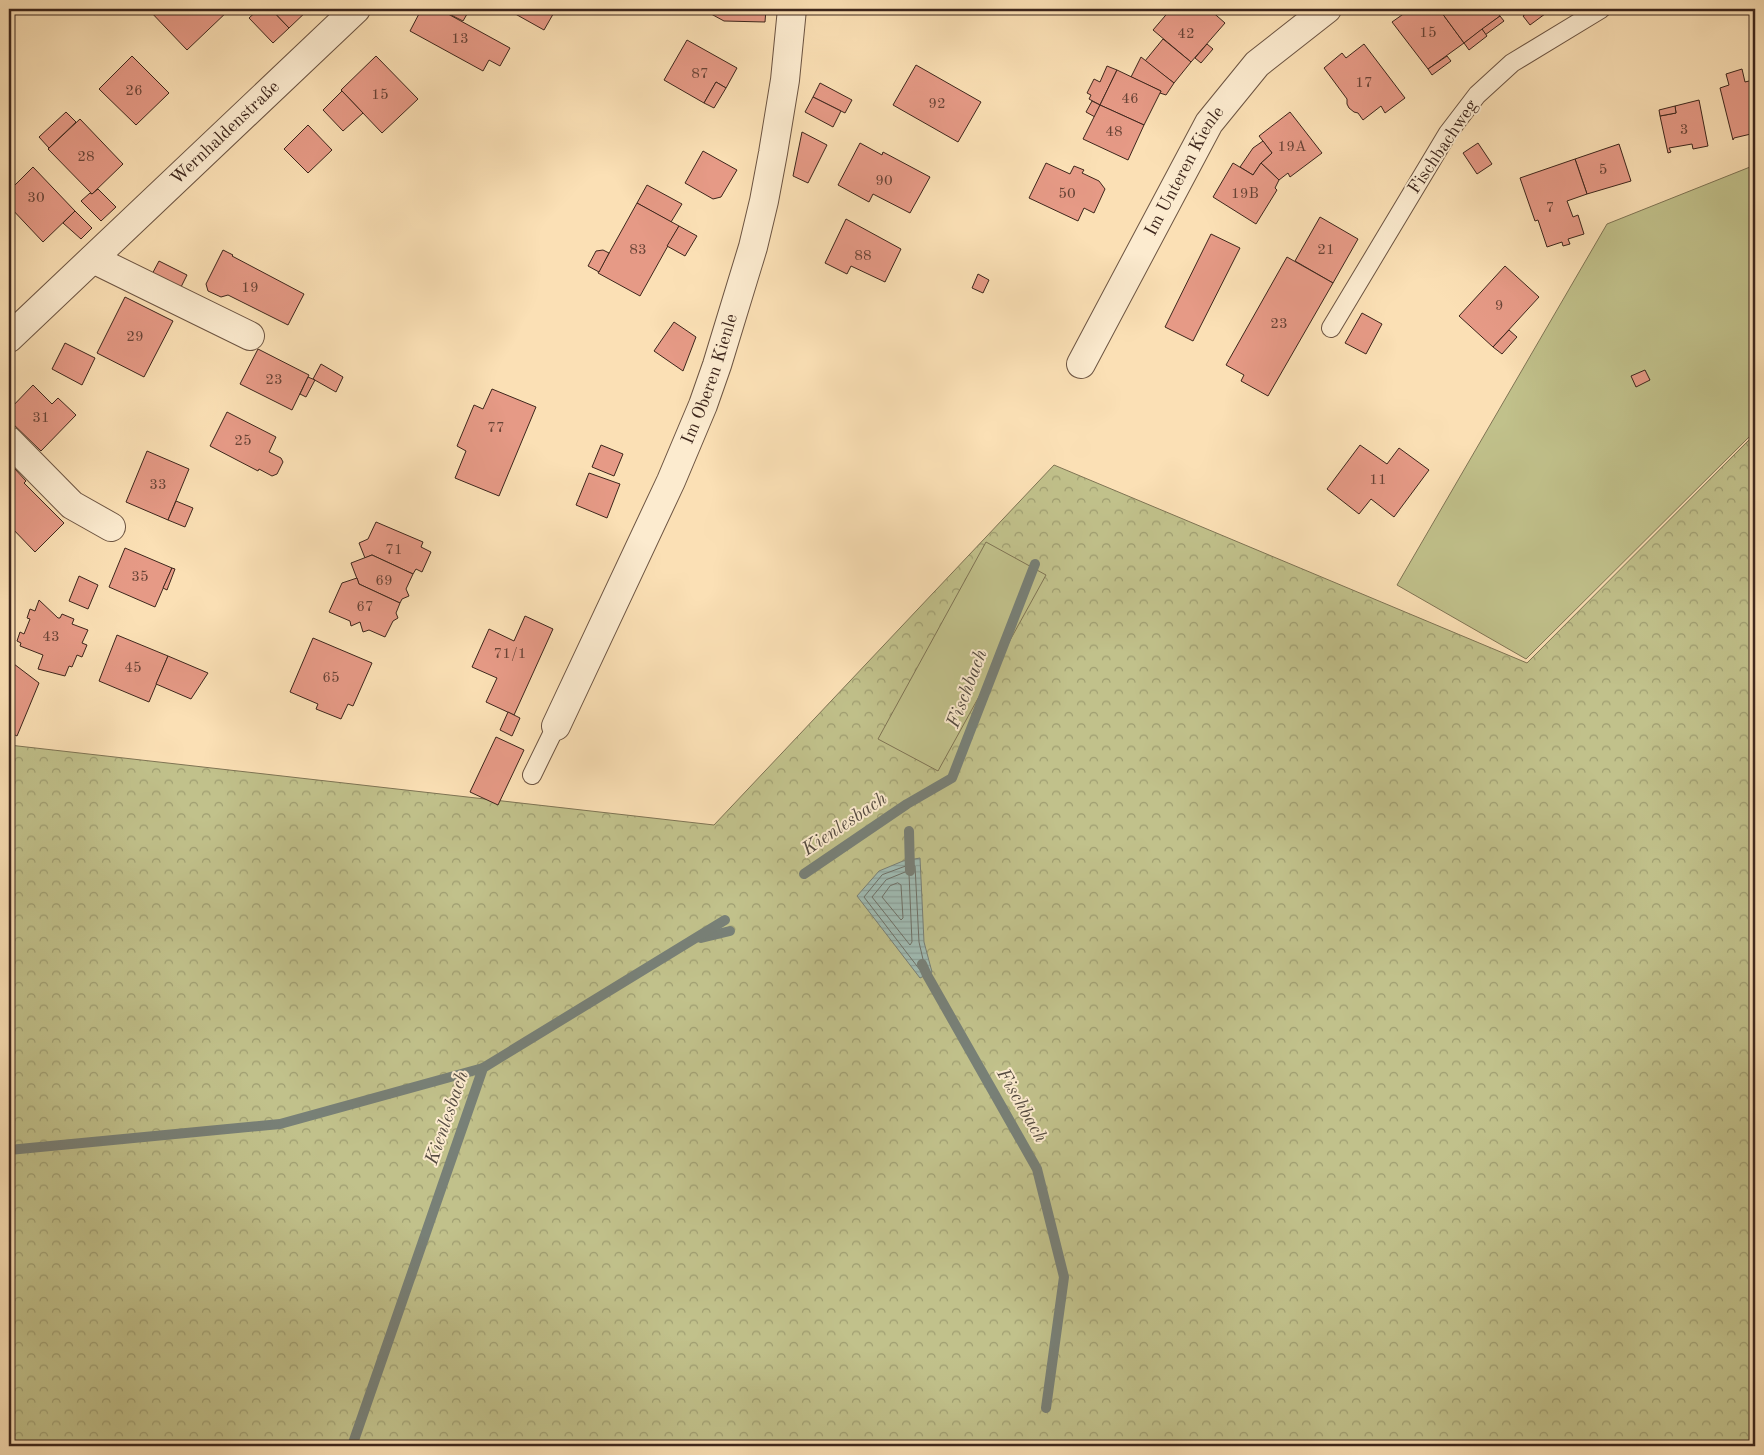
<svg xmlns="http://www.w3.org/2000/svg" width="1764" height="1455" font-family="'Old Standard TT',serif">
<defs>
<pattern id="forest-crowns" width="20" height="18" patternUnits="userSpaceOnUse" patternTransform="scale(1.25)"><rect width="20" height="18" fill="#c1c18b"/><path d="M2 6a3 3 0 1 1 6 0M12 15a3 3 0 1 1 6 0" fill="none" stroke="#9e9d71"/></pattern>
<pattern id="water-rules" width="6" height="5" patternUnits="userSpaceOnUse" patternTransform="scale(1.25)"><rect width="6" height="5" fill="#a0bcb4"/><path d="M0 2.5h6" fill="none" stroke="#8ba19a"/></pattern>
</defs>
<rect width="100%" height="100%" fill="#fbe0b5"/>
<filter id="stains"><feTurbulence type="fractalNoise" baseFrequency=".004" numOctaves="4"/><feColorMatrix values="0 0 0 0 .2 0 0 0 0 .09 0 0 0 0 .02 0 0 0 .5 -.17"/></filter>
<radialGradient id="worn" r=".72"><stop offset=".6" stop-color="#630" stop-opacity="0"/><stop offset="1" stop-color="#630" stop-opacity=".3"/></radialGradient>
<!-- forest -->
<path fill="url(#forest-crowns)" stroke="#7f7454" d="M 1755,434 L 1755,1446 L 9,1446 L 9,745 L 714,825 L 1054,465 L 1527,663 Z"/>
<!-- green -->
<g fill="#c1c18b" stroke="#7f7454">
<path d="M 1755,165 L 1755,431 L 1526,659 L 1397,585 L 1607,224 Z"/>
<path d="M 986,542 L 1046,575 L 938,771 L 878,739 Z"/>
</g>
<!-- water -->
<path fill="url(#water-rules)" stroke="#788077" d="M 920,858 L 924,942 L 932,972 L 920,978 L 857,896 L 879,871 L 903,861 Z"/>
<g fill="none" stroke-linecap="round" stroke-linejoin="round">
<!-- shore -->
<g stroke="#6e7168" stroke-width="1">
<path d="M 912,864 L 915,866 L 919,942 L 925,968 L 922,971 L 920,970 L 864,897 L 882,875 Z"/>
<path d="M 906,872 L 909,874 L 912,942 L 910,945 L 872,897 L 886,880 Z"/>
<path d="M 898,883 L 901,885 L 903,918 L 901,920 L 882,897 L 890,886 Z"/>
</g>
<!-- stream -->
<g stroke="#788077" stroke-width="10">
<path d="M 909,831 L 910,871"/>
<path d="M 804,874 L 907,804 L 952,778 L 1035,564"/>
<path d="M 701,938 L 730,931"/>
<path d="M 922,964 L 927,975 L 1037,1169 L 1064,1277 L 1046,1408"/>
<path d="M 9,1150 L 280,1124 L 483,1068"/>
<path d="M 352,1446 L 483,1068 L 725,920"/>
</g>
</g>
<!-- building -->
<g fill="#e69a86" stroke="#3d261c">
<path d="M 148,9 L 230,9 L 187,50 Z"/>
<path d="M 259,9 L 271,9 L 289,28 L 273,43 L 249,18 Z"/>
<path d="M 271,9 L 309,9 L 289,28 Z"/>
<path d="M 430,9 L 439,9 L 510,48 L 500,66 L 489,60 L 483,71 L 410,31 L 421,10 L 427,13 Z"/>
<path d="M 439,9 L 470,9 L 463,21 Z"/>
<path d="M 511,9 L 556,9 L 544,30 L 510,11 Z"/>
<path d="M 702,9 L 766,9 L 765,22 L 724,21 Z"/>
<path d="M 1171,9 L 1209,9 L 1225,23 L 1191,62 L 1153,30 Z"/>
<path d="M 1408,9 L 1439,9 L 1464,43 L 1428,69 L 1392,22 L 1409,10 Z"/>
<path d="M 1439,9 L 1495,9 L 1500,16 L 1464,43 Z"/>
<path d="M 1532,9 L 1547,9 L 1549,11 L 1530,25 L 1523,16 Z"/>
<path d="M 1500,16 L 1504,21 L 1485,35 L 1482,29 Z"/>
<path d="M 1482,29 L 1487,36 L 1469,50 L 1464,43 Z"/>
<path d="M 1163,39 L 1191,62 L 1174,83 L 1145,61 Z"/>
<path d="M 687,40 L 737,68 L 726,88 L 716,82 L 704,103 L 664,80 Z"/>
<path d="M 1207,44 L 1213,49 L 1201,63 L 1195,58 Z"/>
<path d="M 1364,44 L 1405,98 L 1385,113 L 1381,106 L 1363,120 L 1358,113 L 1354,112 L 1349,108 L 1347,104 L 1347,99 L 1324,68 L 1342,53 L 1346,58 Z"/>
<path d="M 132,56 L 169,93 L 136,125 L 99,89 Z"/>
<path d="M 376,56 L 418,99 L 382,133 L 341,90 Z"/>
<path d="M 1447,56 L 1451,61 L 1432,75 L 1428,69 Z"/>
<path d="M 1141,57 L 1174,83 L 1166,95 L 1160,93 L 1161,91 L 1131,77 Z"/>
<path d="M 916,65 L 981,102 L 958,142 L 893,105 Z"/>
<path d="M 1107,66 L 1117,70 L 1100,105 L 1089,99 L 1091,95 L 1087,93 L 1094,79 L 1100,82 Z"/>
<path d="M 1742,69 L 1745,82 L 1753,80 L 1755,91 L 1755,133 L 1734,138 L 1733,140 L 1720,88 L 1729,85 L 1726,74 Z"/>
<path d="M 1117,70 L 1161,91 L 1144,125 L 1100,105 Z"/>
<path d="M 716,82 L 726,88 L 714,108 L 704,103 Z"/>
<path d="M 820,83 L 852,100 L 845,113 L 813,97 Z"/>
<path d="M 342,91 L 363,113 L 343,131 L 323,110 Z"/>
<path d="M 813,97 L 841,111 L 833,127 L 805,112 Z"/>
<path d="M 1699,100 L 1708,146 L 1693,149 L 1692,144 L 1669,148 L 1671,152 L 1668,153 L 1660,116 L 1676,113 L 1675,106 Z"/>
<path d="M 1092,101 L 1100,105 L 1095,117 L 1086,112 Z"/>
<path d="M 1100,105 L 1144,125 L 1128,160 L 1083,139 Z"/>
<path d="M 1675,106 L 1676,113 L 1660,116 L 1659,110 Z"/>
<path d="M 66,112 L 76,122 L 49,148 L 39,137 Z"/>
<path d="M 1290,112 L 1322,153 L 1290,177 L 1288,173 L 1279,180 L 1261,163 L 1272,153 L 1259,136 Z"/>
<path d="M 80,119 L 123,164 L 92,194 L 48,149 Z"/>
<path d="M 308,125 L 332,150 L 308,173 L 284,149 Z"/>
<path d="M 802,132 L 827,145 L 808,183 L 793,176 Z"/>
<path d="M 1263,141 L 1272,153 L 1261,163 L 1253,175 L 1240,167 L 1253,148 Z"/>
<path d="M 860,143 L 882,155 L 883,152 L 930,177 L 910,213 L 873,194 L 869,202 L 838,185 Z"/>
<path d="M 1478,143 L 1492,164 L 1477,174 L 1463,153 Z"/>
<path d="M 1619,144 L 1631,181 L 1587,194 L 1575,159 Z"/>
<path d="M 703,151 L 737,170 L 721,197 L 713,199 L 685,183 Z"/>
<path d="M 1575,159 L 1587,194 L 1567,201 L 1573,217 L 1578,215 L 1584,234 L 1568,239 L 1570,244 L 1563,246 L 1562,242 L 1547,247 L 1538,220 L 1535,221 L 1520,178 Z"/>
<path d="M 1046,163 L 1070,174 L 1074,166 L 1084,170 L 1082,173 L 1099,181 L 1105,189 L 1094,213 L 1084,208 L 1078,221 L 1029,198 Z"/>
<path d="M 1233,163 L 1253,175 L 1261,163 L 1279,180 L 1275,188 L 1277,190 L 1256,224 L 1213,197 Z"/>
<path d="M 33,167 L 75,211 L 43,242 L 9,206 L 9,191 Z"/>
<path d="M 647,185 L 682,204 L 671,222 L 637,203 Z"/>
<path d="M 98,189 L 116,207 L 101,221 L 81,201 L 90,193 L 92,194 Z"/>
<path d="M 637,203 L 679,226 L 640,296 L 598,273 Z"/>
<path d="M 75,211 L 92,228 L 81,239 L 63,223 Z"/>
<path d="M 1320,217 L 1358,239 L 1333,283 L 1295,261 Z"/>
<path d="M 846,219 L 901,249 L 885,282 L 851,266 L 847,274 L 825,263 Z"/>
<path d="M 679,226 L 697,236 L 685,256 L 667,246 Z"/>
<path d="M 1211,234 L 1240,248 L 1193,341 L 1165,327 Z"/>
<path d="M 223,250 L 233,255 L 232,256 L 304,294 L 288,325 L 228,295 L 221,297 L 208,291 L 206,284 Z"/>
<path d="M 603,250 L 609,253 L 599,272 L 588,266 L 596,251 Z"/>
<path d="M 1287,257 L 1333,283 L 1268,396 L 1241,381 L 1244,375 L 1226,365 Z"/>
<path d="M 159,261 L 187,275 L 178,293 L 150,278 Z"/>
<path d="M 1505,266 L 1539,297 L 1493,347 L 1459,316 Z"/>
<path d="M 978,274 L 989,280 L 983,293 L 972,288 Z"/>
<path d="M 125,297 L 173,321 L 144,377 L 97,353 Z"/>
<path d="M 1362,313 L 1382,324 L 1366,354 L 1345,343 Z"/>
<path d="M 674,322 L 696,337 L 683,371 L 654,351 Z"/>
<path d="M 1509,330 L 1517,337 L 1502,354 L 1493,347 Z"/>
<path d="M 65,343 L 95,358 L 82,385 L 52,369 Z"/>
<path d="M 258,349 L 309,375 L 292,410 L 240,384 Z"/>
<path d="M 321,364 L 343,377 L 336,392 L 313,379 Z"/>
<path d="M 1645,370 L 1650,380 L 1636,387 L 1631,376 Z"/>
<path d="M 308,377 L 315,380 L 306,397 L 300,394 Z"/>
<path d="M 33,385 L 52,404 L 58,398 L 76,415 L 41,451 L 9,420 L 9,410 Z"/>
<path d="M 492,389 L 536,407 L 499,496 L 455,478 L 466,451 L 457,446 L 474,405 L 483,409 Z"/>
<path d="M 227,412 L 276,437 L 269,452 L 281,458 L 283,462 L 277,474 L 272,476 L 259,469 L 258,471 L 210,446 Z"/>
<path d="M 601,445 L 623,454 L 614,476 L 592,467 Z"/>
<path d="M 1360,445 L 1387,464 L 1399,448 L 1429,470 L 1394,517 L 1371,499 L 1359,514 L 1327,489 Z"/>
<path d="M 147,451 L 189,469 L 168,520 L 126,502 Z"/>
<path d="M 15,469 L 26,481 L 24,483 L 64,523 L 35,552 L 9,525 L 9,476 Z"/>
<path d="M 589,473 L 620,484 L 607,518 L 576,505 Z"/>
<path d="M 176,501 L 193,508 L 185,527 L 168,520 Z"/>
<path d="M 376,522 L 423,542 L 421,547 L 431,552 L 422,572 L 416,569 L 413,574 L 372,555 L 365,558 L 359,543 L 368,539 Z"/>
<path d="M 125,548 L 172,568 L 155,607 L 109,587 Z"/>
<path d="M 372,555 L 413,574 L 406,589 L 409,596 L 402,599 L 400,603 L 359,584 L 351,563 Z"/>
<path d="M 172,568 L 175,569 L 167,590 L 163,588 Z"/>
<path d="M 79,576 L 98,585 L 88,609 L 69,601 Z"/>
<path d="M 357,578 L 359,584 L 400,603 L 396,613 L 398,618 L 393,621 L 385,637 L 369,630 L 363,632 L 360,622 L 351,626 L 350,621 L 329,612 L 342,583 Z"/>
<path d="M 39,600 L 58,618 L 60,618 L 62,614 L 74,619 L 72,624 L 88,630 L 82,643 L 87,645 L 82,657 L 77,655 L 72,667 L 69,666 L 65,676 L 38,669 L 43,655 L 20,646 L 21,643 L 17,641 L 20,632 L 24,634 L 30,619 L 27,618 L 30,609 L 35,611 Z"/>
<path d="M 525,616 L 553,629 L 514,715 L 486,702 L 497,678 L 472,667 L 489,629 L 514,641 Z"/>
<path d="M 117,635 L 168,656 L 149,702 L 99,681 Z"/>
<path d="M 313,638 L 372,663 L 353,706 L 348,704 L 341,719 L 316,709 L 318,704 L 290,692 Z"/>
<path d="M 168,656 L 208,673 L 191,699 L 156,684 Z"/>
<path d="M 14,664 L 39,683 L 17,736 L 9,732 L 9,675 Z"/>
<path d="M 508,712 L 520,718 L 512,736 L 500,730 Z"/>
<path d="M 496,737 L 524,750 L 498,805 L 470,792 Z"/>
</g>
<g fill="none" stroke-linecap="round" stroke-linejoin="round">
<defs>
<g id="service">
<path d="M 1331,328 L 1448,133 L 1477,95 L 1512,63 L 1601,9"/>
<path d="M 532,775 L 556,726"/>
</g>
<g id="minor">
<path d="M 93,259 L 250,336"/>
<path id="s1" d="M 9,338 L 356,9"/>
<path id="s2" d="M 1081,364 L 1209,123 L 1257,64 L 1327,9"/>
<path d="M 9,441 L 72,505 L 111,527"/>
<path id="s3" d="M 556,726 L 671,481 L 703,405 L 717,365 L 753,247 L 764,201 L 773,153 L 785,80 L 792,9"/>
</g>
</defs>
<!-- service casing -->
<use href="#service" stroke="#6c5442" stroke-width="20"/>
<!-- minor casing -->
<use href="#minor" stroke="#6c5442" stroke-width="30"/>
<!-- service -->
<use href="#service" stroke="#fcebcf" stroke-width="18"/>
<!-- minor -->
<use href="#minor" stroke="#fcebcf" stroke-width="28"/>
</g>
<g text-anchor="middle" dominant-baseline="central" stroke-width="4" stroke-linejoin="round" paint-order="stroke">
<!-- number labels -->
<g font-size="15" fill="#674336">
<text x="1428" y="33">15</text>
<text x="1186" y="34">42</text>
<text x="460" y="39">13</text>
<text x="700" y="74">87</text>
<text x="1364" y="83">17</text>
<text x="134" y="91">26</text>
<text x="380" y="95">15</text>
<text x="1130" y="99">46</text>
<text x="937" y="104">92</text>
<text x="1684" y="130">3</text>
<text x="1114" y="132">48</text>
<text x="1292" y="147">19A</text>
<text x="86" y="157">28</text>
<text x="1603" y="170">5</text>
<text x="884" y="181">90</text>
<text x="1067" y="194">50</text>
<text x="1245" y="194">19B</text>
<text x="36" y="198">30</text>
<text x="1550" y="208">7</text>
<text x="638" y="250">83</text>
<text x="1326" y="250">21</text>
<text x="863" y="256">88</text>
<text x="250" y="288">19</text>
<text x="1499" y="306">9</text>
<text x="1279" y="324">23</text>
<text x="135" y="337">29</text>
<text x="274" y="380">23</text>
<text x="41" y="418">31</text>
<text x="496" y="428">77</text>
<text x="243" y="441">25</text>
<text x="1378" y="480">11</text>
<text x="158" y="485">33</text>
<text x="394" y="550">71</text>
<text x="140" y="577">35</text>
<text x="384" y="581">69</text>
<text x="365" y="607">67</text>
<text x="51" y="637">43</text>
<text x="510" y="654">71/1</text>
<text x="133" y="668">45</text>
<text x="331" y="678">65</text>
</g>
<!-- street labels -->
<g font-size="18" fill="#3d261c" stroke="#fcebcf">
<text stroke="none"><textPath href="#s1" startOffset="298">Wernhaldenstraße</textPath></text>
<text transform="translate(1443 147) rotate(-56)">Fischbachweg</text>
<text stroke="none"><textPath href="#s2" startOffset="219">Im Unteren Kienle</textPath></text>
<text stroke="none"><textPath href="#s3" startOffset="380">Im Oberen Kienle</textPath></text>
</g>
<!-- water labels -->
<g font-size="19" font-style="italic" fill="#564c42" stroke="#fcebcf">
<text transform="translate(968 689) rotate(-69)">Fischbach</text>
<text transform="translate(845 825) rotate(-34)">Kienlesbach</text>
<text transform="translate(1021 1106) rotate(60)">Fischbach</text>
<text transform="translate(448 1118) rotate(-71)">Kienlesbach</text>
</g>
</g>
<!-- margin -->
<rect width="1764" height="1455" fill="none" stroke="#fbe0b5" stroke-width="30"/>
<rect x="10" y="10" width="1744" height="1435" fill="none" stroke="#3d261c" stroke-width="2.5"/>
<rect x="15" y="15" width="1734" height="1425" fill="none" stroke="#3d261c"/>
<rect width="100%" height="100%" filter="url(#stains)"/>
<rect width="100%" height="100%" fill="url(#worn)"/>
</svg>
